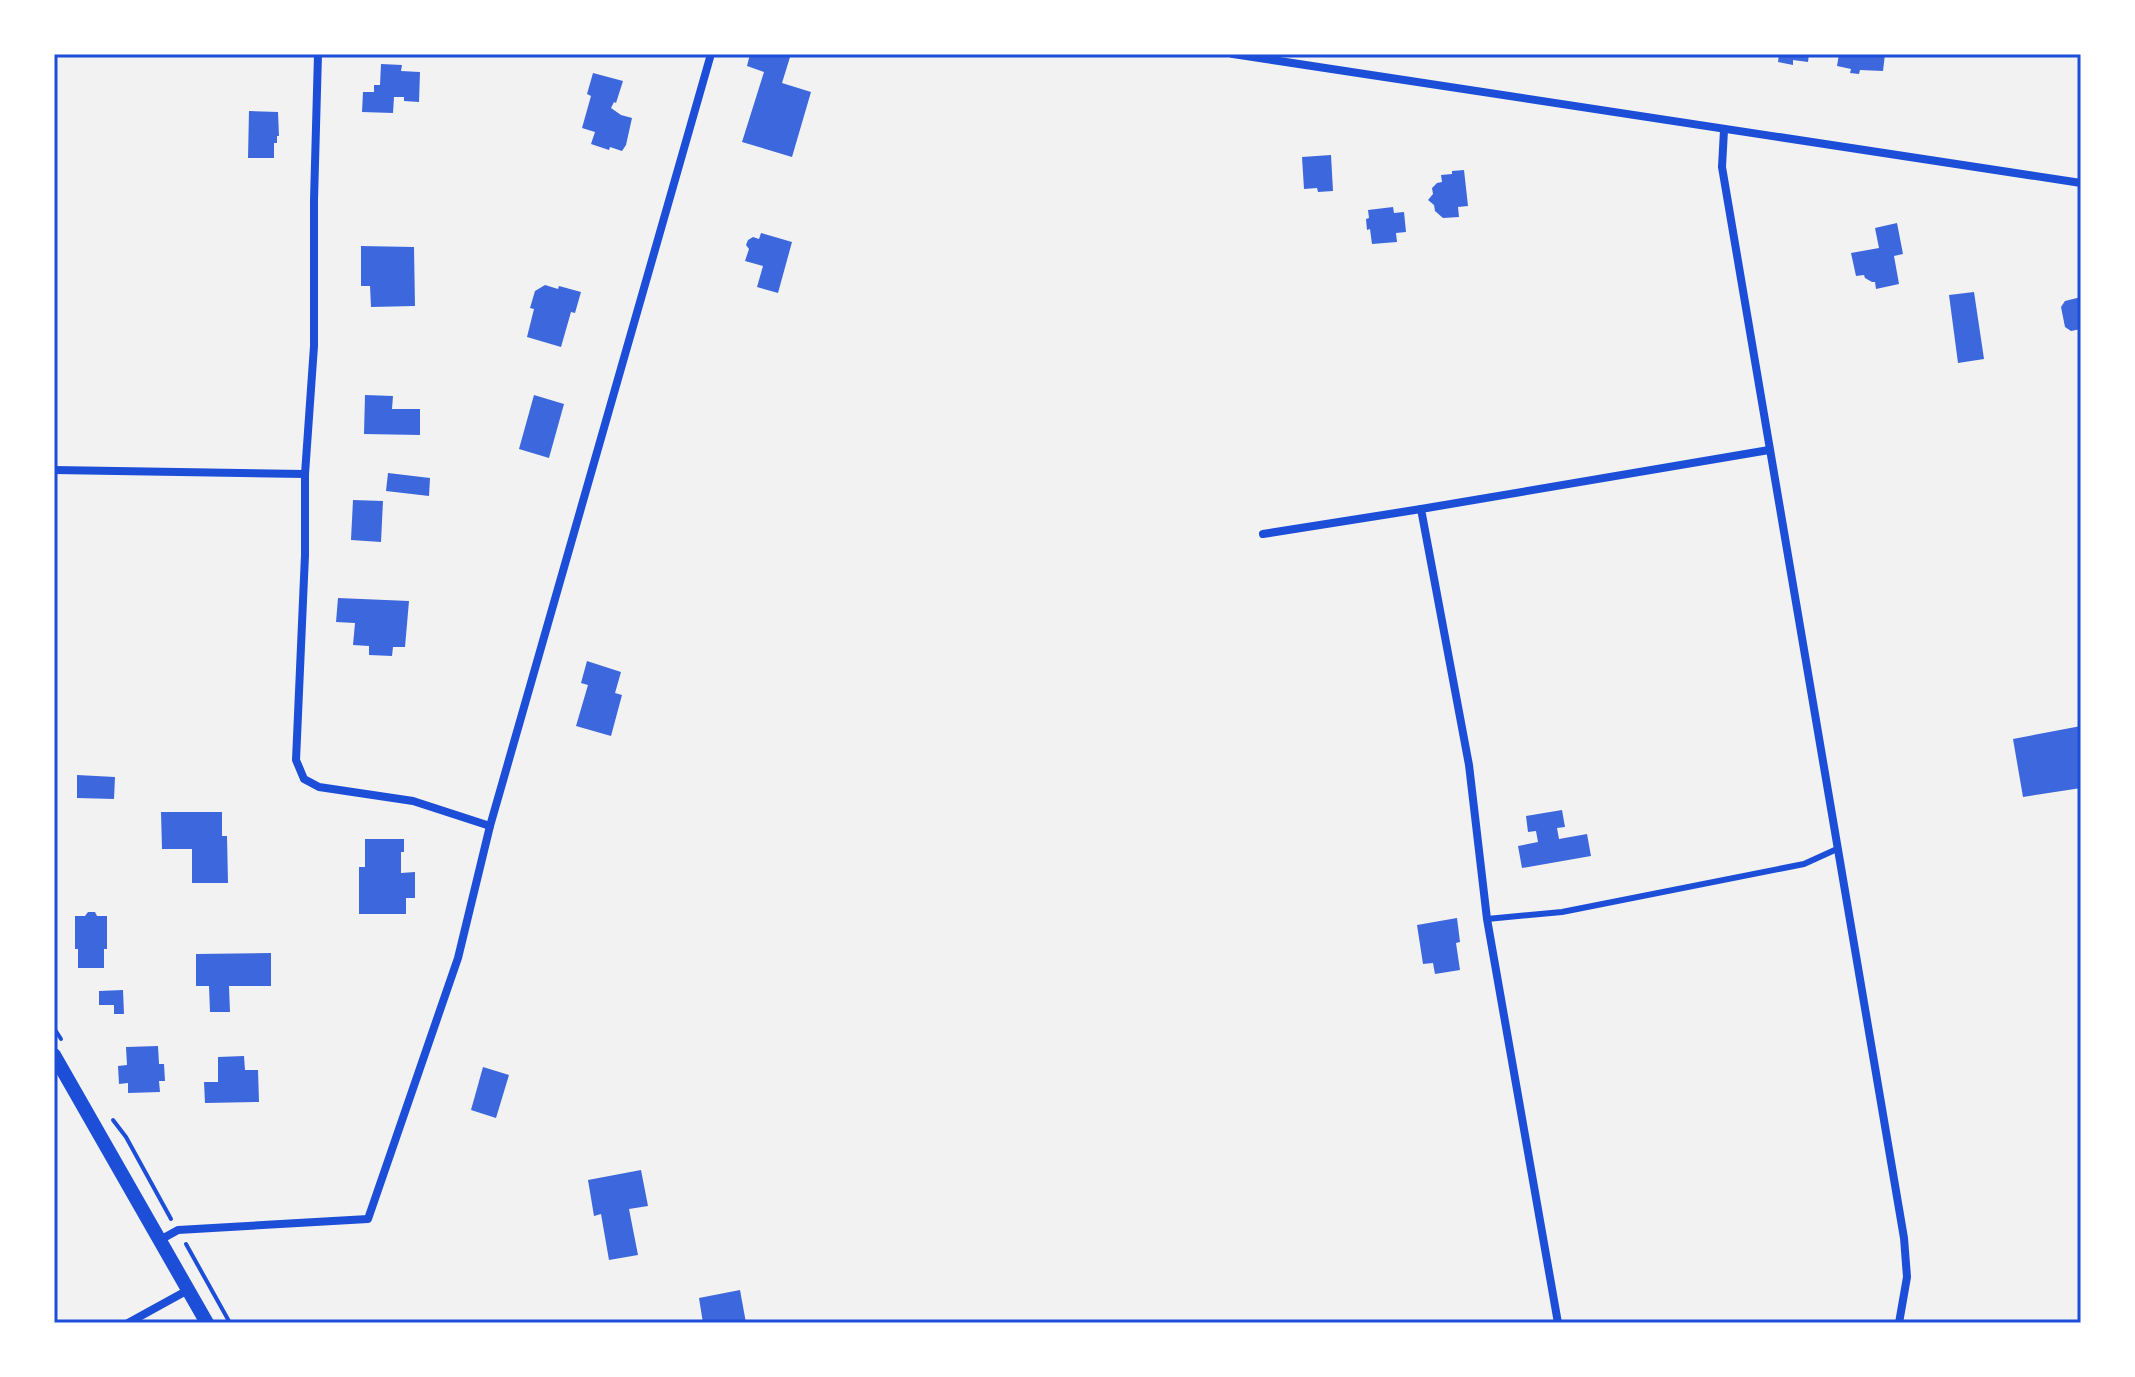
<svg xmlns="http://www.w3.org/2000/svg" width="2135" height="1377" font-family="Montserrat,sans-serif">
<rect width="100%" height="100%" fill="#f2f2f2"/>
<!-- building -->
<g fill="#3d67dc">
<path d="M 750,54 L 791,54 L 782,83 L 811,92 L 792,157 L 742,142 L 764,72 L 747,66 Z"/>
<path d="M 1779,54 L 1809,54 L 1808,62 L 1793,60 L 1793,65 L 1778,62 Z"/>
<path d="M 1839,54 L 1885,54 L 1883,71 L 1860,70 L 1859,74 L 1850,73 L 1851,69 L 1837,66 Z"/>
<path d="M 381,64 L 402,65 L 401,71 L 420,72 L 419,102 L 404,101 L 404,97 L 394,97 L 393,113 L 362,112 L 363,92 L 374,92 L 374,85 L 380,85 Z"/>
<path d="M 593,73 L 623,81 L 616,103 L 614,102 L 611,108 L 621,115 L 632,118 L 626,145 L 622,151 L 610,147 L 609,150 L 591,144 L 595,132 L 582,128 L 591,96 L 587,94 Z"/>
<path d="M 249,111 L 278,112 L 279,136 L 277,136 L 277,143 L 274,143 L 274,158 L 248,158 Z"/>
<path d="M 1331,155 L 1333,191 L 1318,192 L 1317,188 L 1304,189 L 1302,157 Z"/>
<path d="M 1464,170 L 1468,206 L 1458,207 L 1459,217 L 1443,218 L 1435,211 L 1434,205 L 1428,200 L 1433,194 L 1432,188 L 1437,183 L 1442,182 L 1441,175 L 1452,174 L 1452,171 Z"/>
<path d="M 1393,207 L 1394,213 L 1404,212 L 1406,232 L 1396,233 L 1397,242 L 1372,244 L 1370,229 L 1367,230 L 1366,219 L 1369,218 L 1368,210 Z"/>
<path d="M 1897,223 L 1903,254 L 1894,256 L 1899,284 L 1876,289 L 1875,282 L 1872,282 L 1865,278 L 1864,275 L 1856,276 L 1851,253 L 1879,248 L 1875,228 Z"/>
<path d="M 761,233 L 792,242 L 778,293 L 757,287 L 763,266 L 745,261 L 749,249 L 746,245 L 748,240 L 753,237 L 759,239 Z"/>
<path d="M 361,246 L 414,247 L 415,306 L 371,307 L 370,286 L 361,286 Z"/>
<path d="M 545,285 L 558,289 L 559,286 L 581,292 L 575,313 L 571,312 L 561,347 L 527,337 L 534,309 L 530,308 L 535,291 Z"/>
<path d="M 1974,292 L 1984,359 L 1958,363 L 1949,295 Z"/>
<path d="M 2081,297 L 2081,329 L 2071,331 L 2065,327 L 2061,307 L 2065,301 Z"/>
<path d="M 365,395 L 393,396 L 392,409 L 420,409 L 420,435 L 364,434 Z"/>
<path d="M 534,395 L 564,404 L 549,458 L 519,449 Z"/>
<path d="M 388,473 L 430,478 L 429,496 L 386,491 Z"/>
<path d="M 353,500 L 383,501 L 381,542 L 351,540 Z"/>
<path d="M 338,598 L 409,601 L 405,647 L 393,647 L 392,656 L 369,655 L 369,646 L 353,645 L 355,623 L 336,622 Z"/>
<path d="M 587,661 L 621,672 L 615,693 L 622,695 L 611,736 L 576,726 L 588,685 L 581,683 Z"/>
<path d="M 2081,726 L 2081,788 L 2023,797 L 2013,739 Z"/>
<path d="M 77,775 L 115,777 L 114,799 L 77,798 Z"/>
<path d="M 1562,810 L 1565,827 L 1557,828 L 1559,839 L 1587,834 L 1591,856 L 1522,868 L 1518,846 L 1538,842 L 1536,831 L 1528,832 L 1526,816 Z"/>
<path d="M 161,812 L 222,812 L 222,836 L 227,836 L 228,883 L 192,883 L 192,849 L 162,849 Z"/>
<path d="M 365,839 L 404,839 L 404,852 L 401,852 L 401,873 L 415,872 L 415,898 L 406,898 L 406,914 L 359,914 L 359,867 L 365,867 Z"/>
<path d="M 88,912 L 95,912 L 97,916 L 107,916 L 107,949 L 104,949 L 104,968 L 78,968 L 78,949 L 75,949 L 75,916 L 85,916 Z"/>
<path d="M 1457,918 L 1460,942 L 1456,943 L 1460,970 L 1435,974 L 1433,963 L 1423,964 L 1417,925 Z"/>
<path d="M 271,953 L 271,986 L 229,986 L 230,1012 L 210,1012 L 209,986 L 196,986 L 196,954 Z"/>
<path d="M 123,990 L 124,1014 L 114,1014 L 114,1005 L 99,1005 L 99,991 Z"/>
<path d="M 158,1046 L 159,1064 L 164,1064 L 165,1081 L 159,1081 L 160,1092 L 128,1093 L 128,1083 L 119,1084 L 118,1066 L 127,1065 L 126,1047 Z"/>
<path d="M 244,1056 L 245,1070 L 258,1070 L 259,1102 L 205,1103 L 204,1082 L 218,1082 L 218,1057 Z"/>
<path d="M 483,1067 L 509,1075 L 496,1118 L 471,1110 Z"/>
<path d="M 641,1170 L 648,1206 L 629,1209 L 638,1255 L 609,1260 L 601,1214 L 594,1216 L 588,1180 Z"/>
<path d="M 740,1290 L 746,1323 L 703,1323 L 699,1298 Z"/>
</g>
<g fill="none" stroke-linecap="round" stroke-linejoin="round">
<!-- path -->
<g stroke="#1d4ed8" stroke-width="4">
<path d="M 54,1028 L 61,1039"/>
<path d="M 113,1120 L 126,1137 L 171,1219"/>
<path d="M 186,1244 L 230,1323"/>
</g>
<!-- service -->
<path stroke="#1d4ed8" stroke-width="6" d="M 1487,919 L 1562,912 L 1804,864 L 1837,849"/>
<!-- minor -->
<g stroke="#1d4ed8" stroke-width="8">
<path d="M 318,54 L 314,200 L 314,346 L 305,474 L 305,555 L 296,760 L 304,779 L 319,787 L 413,801 L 490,826"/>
<path d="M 1233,54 L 2081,183"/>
<path d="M 1724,130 L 1722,167 L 1904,1238 L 1907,1277 L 1899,1323"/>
<path d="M 54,470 L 305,474"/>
<path d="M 1263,534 L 1421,509"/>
<path d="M 160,1240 L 178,1230 L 368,1219 L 458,958 L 490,826 L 711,54"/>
<path d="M 128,1323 L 188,1290"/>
<path d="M 1558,1323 L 1487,919 L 1469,765 L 1421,509 L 1769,450"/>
</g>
<!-- tertiary -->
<path stroke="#1d4ed8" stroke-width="14" d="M 54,1055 L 207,1323"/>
</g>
<!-- border -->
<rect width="2135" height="1377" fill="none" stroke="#ffffff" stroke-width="112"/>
<rect x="56" y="56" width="2023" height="1265" fill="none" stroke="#1d4ed8" stroke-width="3"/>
</svg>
